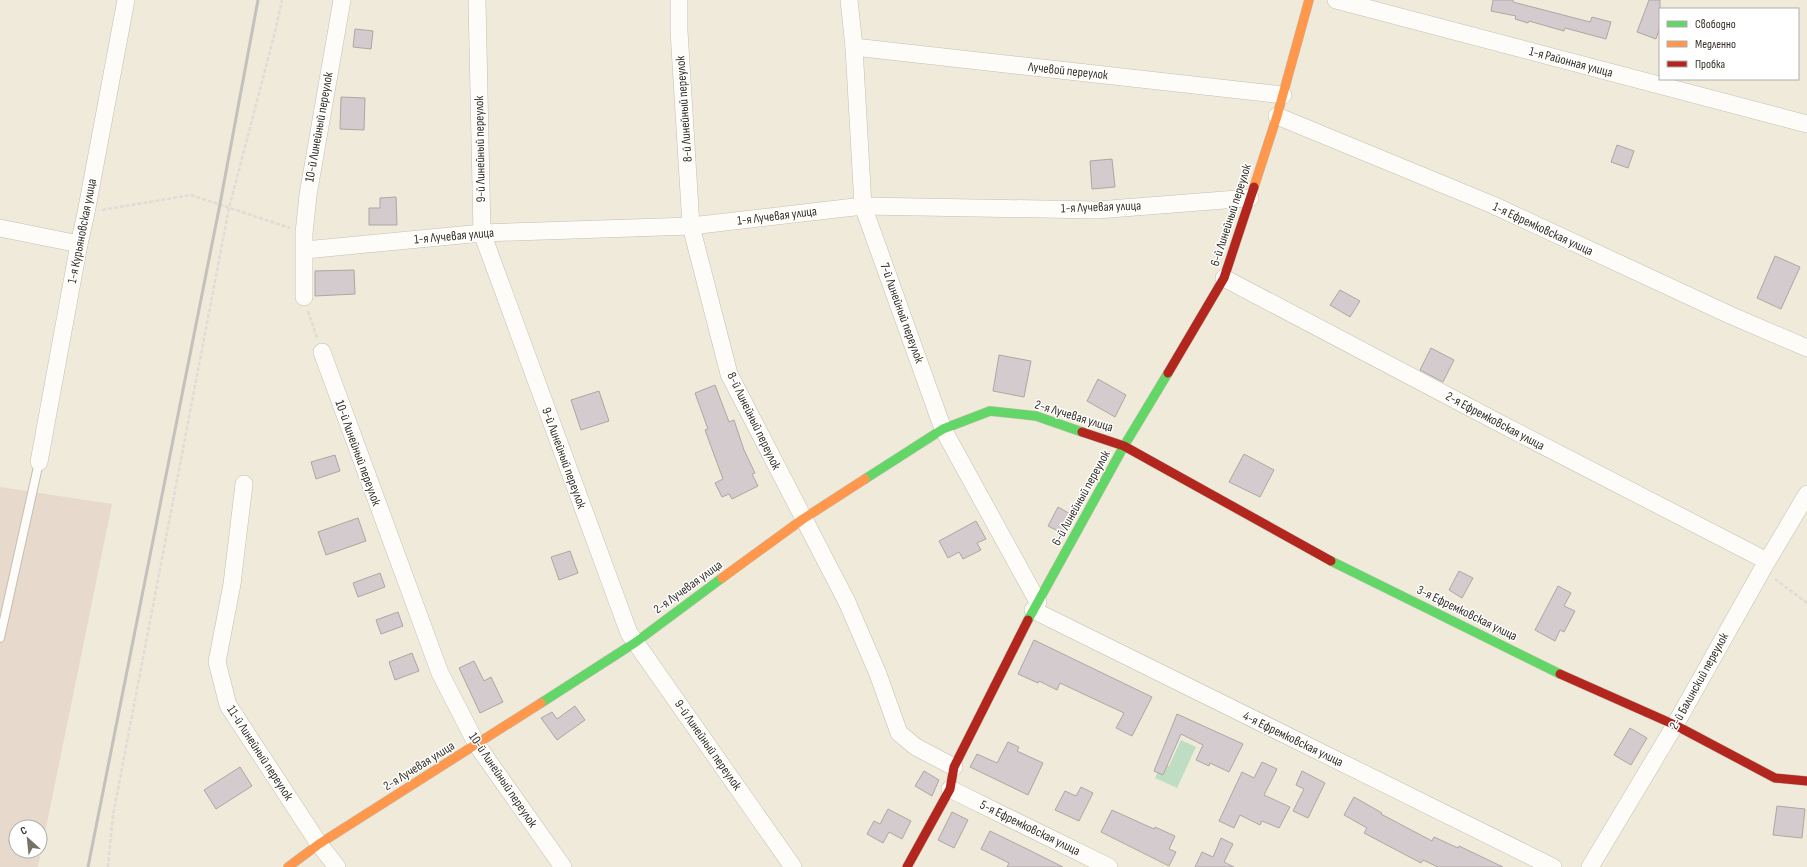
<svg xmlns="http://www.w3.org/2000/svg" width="1807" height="867" font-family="'Sofia Sans Condensed',sans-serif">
<rect width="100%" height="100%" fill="#f0eada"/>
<!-- industrial -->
<path fill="#e7d9cb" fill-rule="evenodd" d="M 0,487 L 112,504 L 38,867 L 0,867 ZM 16,827 L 40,827 L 40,851 L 16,851 Z"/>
<!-- green -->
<path fill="#bfddc3" d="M 1181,740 L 1196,747 L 1177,788 L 1155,778 L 1162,763 L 1169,766 Z"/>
<!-- building -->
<g fill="#d3cbcd" stroke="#aca7a4">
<path d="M 1493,0 L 1513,0 L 1513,2 L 1590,22 L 1592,17 L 1611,22 L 1606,39 L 1565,28 L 1564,31 L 1529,21 L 1528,23 L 1515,19 L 1516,16 L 1491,11 Z"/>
<path d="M 1649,0 L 1660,0 L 1660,27 L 1656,39 L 1637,32 Z"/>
<path d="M 355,29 L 373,31 L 371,49 L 353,47 Z"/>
<path d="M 341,97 L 365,98 L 364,130 L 340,129 Z"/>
<path d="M 1617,145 L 1634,151 L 1628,168 L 1611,162 Z"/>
<path d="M 1112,159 L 1115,187 L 1092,189 L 1090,161 Z"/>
<path d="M 396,197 L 397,225 L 369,225 L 369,208 L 380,208 L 380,198 Z"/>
<path d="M 1775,256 L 1800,267 L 1781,309 L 1757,298 Z"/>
<path d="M 354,270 L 355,294 L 315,296 L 315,271 Z"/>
<path d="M 1340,290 L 1360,301 L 1350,317 L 1330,305 Z"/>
<path d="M 1431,348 L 1454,360 L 1443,382 L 1420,370 Z"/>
<path d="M 999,355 L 1031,361 L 1024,397 L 993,391 Z"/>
<path d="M 1098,379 L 1126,395 L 1115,417 L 1087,401 Z"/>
<path d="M 715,385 L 729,422 L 734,420 L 744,450 L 755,473 L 752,474 L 758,486 L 732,499 L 729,494 L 722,497 L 715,483 L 723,479 L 705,430 L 708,429 L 695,393 Z"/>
<path d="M 599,391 L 609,421 L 581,430 L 571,400 Z"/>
<path d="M 1244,454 L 1274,470 L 1260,497 L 1229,482 Z"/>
<path d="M 335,455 L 340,471 L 316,479 L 311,462 Z"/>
<path d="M 1058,507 L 1072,515 L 1062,533 L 1048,526 Z"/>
<path d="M 358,518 L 366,541 L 326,555 L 318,532 Z"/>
<path d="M 976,521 L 986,539 L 977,543 L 981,550 L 963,559 L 959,552 L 948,558 L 939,541 Z"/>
<path d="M 570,551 L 578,573 L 559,580 L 551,557 Z"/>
<path d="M 1459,571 L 1473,578 L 1462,598 L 1449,590 Z"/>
<path d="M 380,573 L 385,587 L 358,597 L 353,583 Z"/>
<path d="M 1558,586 L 1571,593 L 1564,606 L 1575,611 L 1564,632 L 1560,630 L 1555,641 L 1535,630 Z"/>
<path d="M 398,612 L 403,626 L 381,634 L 376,620 Z"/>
<path d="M 1034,640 L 1152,697 L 1132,736 L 1116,728 L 1124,713 L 1060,683 L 1057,690 L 1039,681 L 1038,683 L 1018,674 Z"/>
<path d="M 412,653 L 419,671 L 395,680 L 389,662 Z"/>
<path d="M 474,661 L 484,681 L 491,677 L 503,702 L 480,713 L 459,668 Z"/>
<path d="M 575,706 L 585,720 L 557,740 L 541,718 L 552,712 L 557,719 Z"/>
<path d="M 1177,714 L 1243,744 L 1229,772 L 1210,763 L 1209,766 L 1196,760 L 1203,745 L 1181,734 L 1163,775 L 1154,771 Z"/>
<path d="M 1630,728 L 1647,738 L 1631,765 L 1614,755 Z"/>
<path d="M 1008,742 L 1019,747 L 1017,751 L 1043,763 L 1028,795 L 970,767 L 977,754 L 997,763 Z"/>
<path d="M 1262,762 L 1277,769 L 1264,795 L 1290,807 L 1279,828 L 1262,821 L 1260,825 L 1240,815 L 1234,828 L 1219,821 L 1242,772 L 1254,778 Z"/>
<path d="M 240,767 L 252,786 L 216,809 L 204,790 Z"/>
<path d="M 924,771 L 939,780 L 932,796 L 915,786 Z"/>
<path d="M 1302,771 L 1325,783 L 1308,818 L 1293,811 L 1304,789 L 1296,785 Z"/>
<path d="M 1081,787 L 1093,793 L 1079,821 L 1055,810 L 1065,791 L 1076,796 Z"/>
<path d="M 1354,797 L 1382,813 L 1381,814 L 1432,841 L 1434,837 L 1458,848 L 1459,846 L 1503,867 L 1438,867 L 1423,860 L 1421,863 L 1364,833 L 1367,828 L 1344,815 Z"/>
<path d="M 1777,806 L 1805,809 L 1802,838 L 1773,835 Z"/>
<path d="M 888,809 L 911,821 L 902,839 L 889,832 L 883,843 L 867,834 L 874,821 L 880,824 Z"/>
<path d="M 1112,810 L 1154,829 L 1155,827 L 1175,836 L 1169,849 L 1176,852 L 1169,866 L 1101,832 Z"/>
<path d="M 952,812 L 968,820 L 954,848 L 938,840 Z"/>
<path d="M 990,831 L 1027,849 L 1063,867 L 1007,867 L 1009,863 L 981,849 Z"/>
<path d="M 1221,838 L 1233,844 L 1224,862 L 1234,867 L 1195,867 L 1202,852 L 1213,857 Z"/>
</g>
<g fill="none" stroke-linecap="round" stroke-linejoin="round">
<defs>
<path id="lane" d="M 0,638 L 39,462"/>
<g id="street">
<path d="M 477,0 L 482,233 L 629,633 L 793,867"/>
<path d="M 679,0 L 679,31 L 691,226 L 729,374 L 847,602 L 878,674 L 899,733 L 916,747 L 954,767"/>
<path d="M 849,0 L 854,47 L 863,206 L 943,429 L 1038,602"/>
<path d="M 1336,0 L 1807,124"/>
<path d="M 854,47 L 1283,95"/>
<path d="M 1277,116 L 1493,205 L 1730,315 L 1807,348"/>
<path d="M 0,228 L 79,244"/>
<path d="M 305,250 L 482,233 L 691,226 L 863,206 L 1097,210 L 1250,198"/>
<path d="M 1224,278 L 1505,426 L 1767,561"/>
<path d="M 304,297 L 304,233 L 308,195 L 342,0"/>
<path d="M 322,352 L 440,673 L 477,745 L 563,867"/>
<path d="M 39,462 L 79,244 L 86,213 L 126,0"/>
<path d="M 244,484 L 232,584 L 217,662 L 228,705 L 319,844 L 337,867"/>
<path d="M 1033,610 L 1553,867"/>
<path d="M 950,789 L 1109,867"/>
<path d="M 1590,867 L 1675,725 L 1762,570 L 1807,494"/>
</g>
<g id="fast">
<path d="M 865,479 L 943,429 L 990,411 L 1036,416 L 1082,432"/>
<path d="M 1331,561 L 1560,674"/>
<path d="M 1028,620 L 1124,446 L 1168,373"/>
<path d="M 541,703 L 636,642 L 722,578"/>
</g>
<g id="slow">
<path d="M 1254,187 L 1277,116 L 1309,0"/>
<path d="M 722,578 L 803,519 L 865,479"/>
<path d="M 288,867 L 319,844 L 541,703"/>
</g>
<g id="jam">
<path d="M 1168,373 L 1224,278 L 1254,187"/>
<path d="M 1082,432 L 1124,446 L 1331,561"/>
<path d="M 1560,674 L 1675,725 L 1775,778 L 1807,781"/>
<path d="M 907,867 L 950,789 L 954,767 L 1028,620"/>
</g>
</defs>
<!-- lane casing -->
<use href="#lane" stroke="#c3bfb2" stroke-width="10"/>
<!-- street casing -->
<use href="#street" stroke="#c3bfb2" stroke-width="18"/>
<!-- fast casing -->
<use href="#fast" stroke="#c3bfb2" stroke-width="10"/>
<!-- slow casing -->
<use href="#slow" stroke="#c3bfb2" stroke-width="10"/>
<!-- jam casing -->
<use href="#jam" stroke="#c3bfb2" stroke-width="10"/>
<!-- path -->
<g stroke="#dedcd7" stroke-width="2.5" stroke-dasharray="4 2" stroke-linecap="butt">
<path d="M 102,210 L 191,195 L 290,228"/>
<path d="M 308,311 L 317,338"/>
<path d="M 1775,579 L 1807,603"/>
<path d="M 108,867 L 113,815 L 229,208 L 275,32 L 282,0"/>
</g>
<!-- lane -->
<use href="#lane" stroke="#fdfcf9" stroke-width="8"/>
<!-- street -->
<use href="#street" stroke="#fdfcf9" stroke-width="17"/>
<!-- fast -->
<use href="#fast" stroke="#63d668" stroke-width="9"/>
<!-- slow -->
<use href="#slow" stroke="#ff974d" stroke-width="9"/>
<!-- jam -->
<use href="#jam" stroke="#b3261e" stroke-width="9"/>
<!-- rail -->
<path stroke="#c2c1bd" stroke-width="3" d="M 88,867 L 220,204 L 258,0"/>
</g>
<g text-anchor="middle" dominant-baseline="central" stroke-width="3" stroke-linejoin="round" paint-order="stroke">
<!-- street labels -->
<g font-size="13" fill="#363228" stroke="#fff">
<text transform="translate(1571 62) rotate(15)">1-я Районная улица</text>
<text transform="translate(1068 71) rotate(6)">Лучевой переулок</text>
<text transform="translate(684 109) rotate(-94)">8-й Линейный переулок</text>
<text transform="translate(319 127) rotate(-80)">10-й Линейный переулок</text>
<text transform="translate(480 149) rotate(-91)">9-й Линейный переулок</text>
<text transform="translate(1101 207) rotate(-2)">1-я Лучевая улица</text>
<text transform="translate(1231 215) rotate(-72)">6-й Линейный переулок</text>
<text transform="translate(777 216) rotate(-7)">1-я Лучевая улица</text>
<text transform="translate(1543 229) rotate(25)">1-я Ефремковская улица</text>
<text transform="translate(82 231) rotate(-79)">1-я Курьяновская улица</text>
<text transform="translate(454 236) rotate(-5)">1-я Лучевая улица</text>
<text transform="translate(902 313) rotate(70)">7-й Линейный переулок</text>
<text transform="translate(1074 416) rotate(17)">2-я Лучевая улица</text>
<text transform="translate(754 421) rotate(64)">8-й Линейный переулок</text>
<text transform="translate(1495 421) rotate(28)">2-я Ефремковская улица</text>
<text transform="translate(358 453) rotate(70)">10-й Линейный переулок</text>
<text transform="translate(564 458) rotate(70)">9-й Линейный переулок</text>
<text transform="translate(1081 498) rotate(-61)">6-й Линейный переулок</text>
<text transform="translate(688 587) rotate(-36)">2-я Лучевая улица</text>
<text transform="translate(1467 613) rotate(26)">3-я Ефремковская улица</text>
<text transform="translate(1699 681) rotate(-61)">2-й Балинский переулок</text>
<text transform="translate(1293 739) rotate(26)">4-я Ефремковская улица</text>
<text transform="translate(708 745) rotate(55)">9-й Линейный переулок</text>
<text transform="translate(260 753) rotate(57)">11-й Линейный переулок</text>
<text transform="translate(419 766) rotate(-32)">2-я Лучевая улица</text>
<text transform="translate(503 780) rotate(56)">10-й Линейный переулок</text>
<text transform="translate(1030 828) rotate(26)">5-я Ефремковская улица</text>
</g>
</g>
<!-- legend -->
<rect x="1659" y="8" width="140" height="72" fill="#ffffff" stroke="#afada9"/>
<rect x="1667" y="21" width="20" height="6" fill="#63d668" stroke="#afada9"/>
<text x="1695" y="28" font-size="12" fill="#363228">Свободно</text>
<rect x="1667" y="41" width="20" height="6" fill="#ff974d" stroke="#afada9"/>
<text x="1695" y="48" font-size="12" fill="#363228">Медленно</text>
<rect x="1667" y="61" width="20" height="6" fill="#b3261e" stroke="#afada9"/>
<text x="1695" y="68" font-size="12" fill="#363228">Пробка</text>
<!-- north arrow -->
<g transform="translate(28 839) rotate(333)"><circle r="19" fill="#ffffff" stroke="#afada9"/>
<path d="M0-3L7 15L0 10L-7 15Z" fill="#777266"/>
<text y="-6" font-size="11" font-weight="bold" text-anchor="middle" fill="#363228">С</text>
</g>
</svg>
